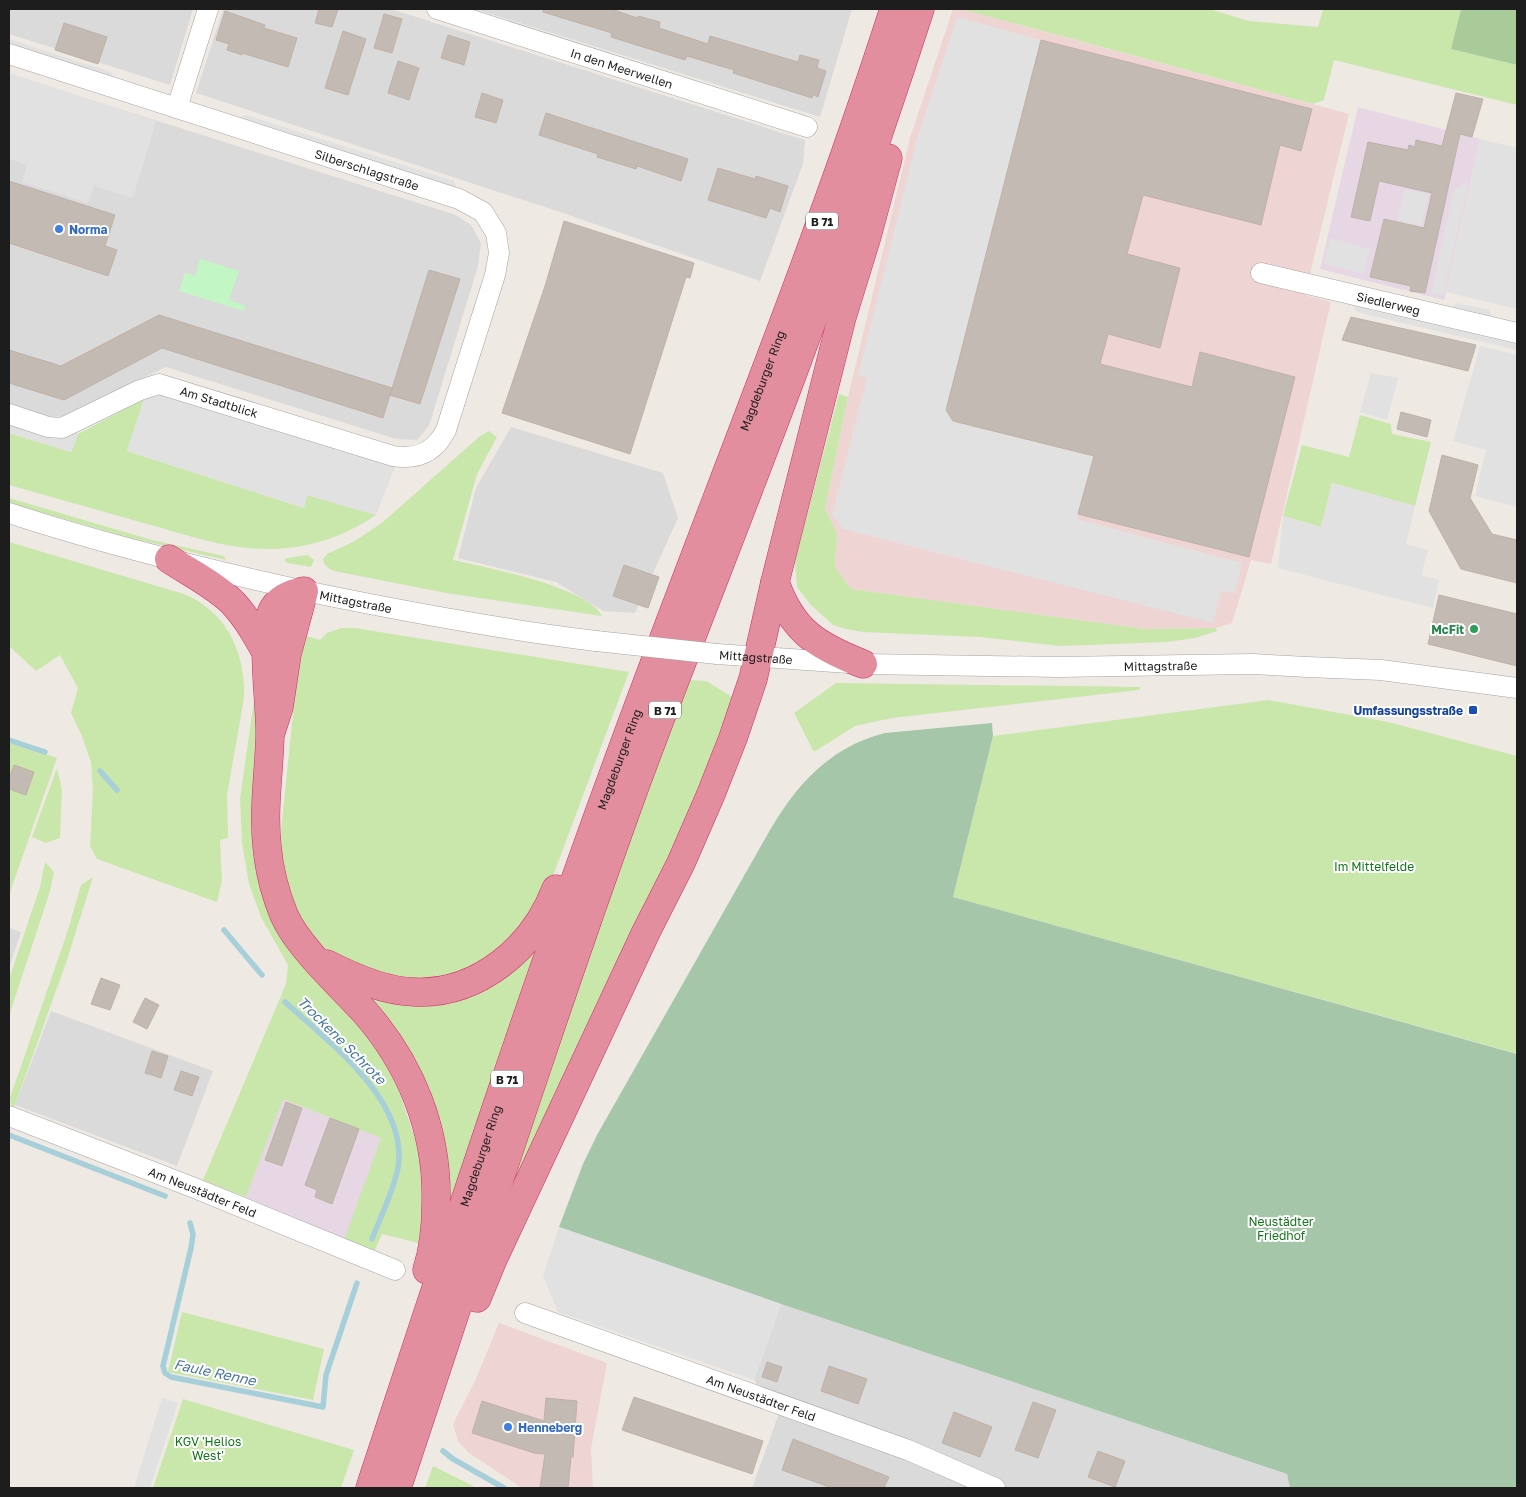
<svg xmlns="http://www.w3.org/2000/svg" width="1526" height="1497" font-family="'Golos Text',sans-serif">
<rect width="100%" height="100%" fill="#eeeae3"/>
<!-- residential -->
<g fill="#dbdada">
<path d="M 9,9 L 193,9 L 170,85 L 9,34 Z"/>
<path d="M 223,9 L 391,9 L 805,140 L 803,164 L 760,281 L 557,211 L 196,93 Z"/>
<path d="M 475,9 L 852,9 L 820,117 Z"/>
<path d="M 9,74 L 456,215 L 471,225 L 481,243 L 478,266 L 429,426 L 417,440 L 396,439 L 166,367 L 63,416 L 52,417 L 9,404 Z"/>
<path d="M 511,427 L 663,473 L 678,518 L 635,613 L 603,611 L 556,582 L 458,558 L 476,488 Z"/>
<path d="M 9,928 L 21,932 L 9,968 Z"/>
<path d="M 51,1011 L 213,1071 L 177,1166 L 15,1105 Z"/>
<path d="M 781,1304 L 1287,1474 L 1290,1488 L 752,1488 L 778,1416 L 754,1380 Z"/>
</g>
<!-- commercial -->
<g fill="#eed4d3">
<path d="M 953,9 L 961,9 L 1349,114 L 1305,295 L 1331,302 L 1271,564 L 1251,560 L 1232,623 L 1216,628 L 1145,629 L 851,589 L 835,567 L 837,534 L 825,508 L 848,397 L 910,138 Z"/>
<path d="M 499,1323 L 607,1363 L 591,1449 L 593,1488 L 522,1488 L 469,1453 L 458,1441 L 453,1424 L 475,1381 Z"/>
</g>
<!-- industrial -->
<g fill="#e7d6e4">
<path d="M 1358,107 L 1480,139 L 1444,300 L 1320,269 Z"/>
<path d="M 282,1099 L 383,1138 L 344,1240 L 246,1197 Z"/>
</g>
<!-- grass -->
<g fill="#c9e6ab">
<path d="M 961,9 L 1209,9 L 1249,21 L 1318,27 L 1323,9 L 1461,9 L 1451,49 L 1517,65 L 1517,105 L 1334,60 L 1324,100 L 1313,104 Z"/>
<path d="M 839,394 L 848,397 L 825,508 L 837,534 L 835,567 L 851,589 L 1145,629 L 1216,628 L 1217,631 L 1195,638 L 1167,642 L 1060,646 L 980,637 L 863,632 L 846,629 L 833,625 L 810,604 L 797,587 L 795,561 Z"/>
<path d="M 144,399 L 127,451 L 304,508 L 307,495 L 376,515 C 335,543 288,554 239,547 C 208,543 177,532 147,524 C 101,511 55,498 9,485 L 9,433 L 71,452 L 78,434 Z"/>
<path d="M 1360,415 L 1391,424 L 1392,434 L 1431,442 L 1415,506 L 1332,483 L 1321,527 L 1283,516 L 1302,445 L 1349,457 Z"/>
<path d="M 489,431 L 497,437 L 477,474 L 453,560 C 484,567 588,587 602,616 L 446,593 L 334,571 C 329,569 323,565 323,559 L 327,554 L 355,541 L 383,522 L 480,436 Z"/>
<path d="M 9,498 L 152,540 L 224,556 L 226,560 L 127,537 L 9,503 Z"/>
<path d="M 9,542 L 184,594 C 226,611 246,653 244,698 L 227,795 L 228,838 L 220,840 L 222,880 L 217,902 L 97,859 L 90,846 L 93,790 L 91,762 L 82,736 L 71,713 L 78,688 L 60,655 L 36,671 L 9,646 Z"/>
<path d="M 308,555 L 314,560 L 311,567 L 287,563 L 284,560 L 287,558 Z"/>
<path d="M 341,628 L 355,628 L 629,672 L 550,884 L 508,946 L 463,974 L 397,982 L 330,953 L 309,932 L 292,904 L 282,864 L 281,830 L 299,656 L 303,635 L 320,640 L 327,633 Z"/>
<path d="M 259,665 L 257,851 L 377,1045 L 400,1094 L 424,1166 L 422,1244 L 382,1234 L 373,1254 L 344,1240 L 381,1138 L 283,1099 L 246,1197 L 203,1180 L 286,984 L 288,965 L 261,917 L 249,884 L 242,843 L 240,799 Z"/>
<path d="M 690,680 L 706,681 L 734,698 L 702,785 L 487,1253 C 551,1061 617,869 690,680 Z"/>
<path d="M 836,683 L 837,683 L 1141,687 L 1139,690 L 892,718 L 855,726 L 814,752 L 794,713 Z"/>
<path d="M 1269,700 L 1388,722 L 1517,756 L 1517,1046 L 1515,1053 L 953,897 L 993,736 Z"/>
<path d="M 9,741 L 57,758 L 9,895 Z"/>
<path d="M 57,768 L 62,790 L 60,838 L 46,843 L 32,837 Z"/>
<path d="M 45,862 L 54,872 L 50,891 L 9,1016 L 9,979 L 40,887 Z"/>
<path d="M 93,877 L 66,963 L 15,1105 L 12,1110 L 10,1098 L 68,930 L 81,885 Z"/>
<path d="M 548,924 L 443,1235 L 442,1163 L 349,982 L 410,1000 Z"/>
<path d="M 182,1312 L 324,1349 L 313,1400 L 168,1372 Z"/>
<path d="M 183,1399 L 354,1450 L 341,1488 L 153,1488 Z"/>
<path d="M 433,1466 L 473,1486 L 473,1488 L 425,1488 Z"/>
</g>
<!-- forest -->
<path fill="#a9cb9a" d="M 1461,9 L 1517,9 L 1517,65 L 1451,49 Z"/>
<!-- cemetery -->
<path fill="#a6c6aa" d="M 992,723 L 993,736 L 953,897 L 1517,1054 L 1517,1488 L 1290,1488 L 1287,1474 L 781,1304 L 559,1227 L 583,1164 L 597,1135 L 770,830 C 797,784 830,747 885,733 Z"/>
<!-- park -->
<path fill="#c2f7c5" d="M 200,259 L 239,271 L 229,300 L 245,306 L 244,311 L 179,291 L 185,273 L 195,276 Z"/>
<!-- parking -->
<g fill="#e1e1e1">
<path d="M 957,17 L 1041,40 L 946,410 L 1094,456 L 1077,519 L 1242,563 L 1235,593 L 1221,591 L 1213,623 L 843,529 L 832,515 L 867,378 L 858,376 L 916,142 Z"/>
<path d="M 9,39 L 111,72 L 112,79 L 9,46 Z"/>
<path d="M 9,73 L 156,121 L 133,198 L 94,186 L 88,203 L 22,182 L 27,165 L 9,159 Z"/>
<path d="M 246,115 L 454,181 L 457,189 L 236,118 Z"/>
<path d="M 1480,139 L 1517,148 L 1517,309 L 1446,292 Z"/>
<path d="M 1469,181 L 1443,296 L 1431,293 L 1453,191 Z"/>
<path d="M 1405,189 L 1429,194 L 1422,226 L 1397,220 Z"/>
<path d="M 1330,238 L 1370,249 L 1364,274 L 1324,264 Z"/>
<path d="M 1457,303 L 1489,310 L 1492,316 L 1452,307 Z"/>
<path d="M 1354,306 L 1517,344 L 1517,350 L 1356,312 Z"/>
<path d="M 1480,346 L 1517,355 L 1517,507 L 1475,496 L 1486,450 L 1453,441 Z"/>
<path d="M 1371,373 L 1398,378 L 1387,420 L 1360,412 Z"/>
<path d="M 162,385 L 399,457 L 376,515 L 307,495 L 304,508 L 127,451 L 144,399 Z"/>
<path d="M 9,414 L 74,423 L 78,434 L 71,452 L 9,433 Z"/>
<path d="M 1332,483 L 1415,506 L 1406,544 L 1428,550 L 1421,575 L 1439,580 L 1433,608 L 1278,568 L 1283,516 L 1321,527 Z"/>
<path d="M 559,1227 L 781,1304 L 754,1380 L 558,1312 L 543,1276 Z"/>
<path d="M 162,1398 L 178,1403 L 150,1488 L 134,1488 Z"/>
</g>
<g fill="none" stroke-linecap="round" stroke-linejoin="round">
<!-- stream -->
<g stroke="#a6cfda" stroke-width="5.5">
<path d="M 9,740 L 45,752"/>
<path d="M 100,771 L 117,790"/>
<path d="M 224,930 L 262,975"/>
<path d="M 285,1002 C 329,1042 409,1101 398,1168 C 393,1192 381,1216 372,1239"/>
<path d="M 9,1135 L 165,1196"/>
<path d="M 190,1223 L 193,1234 L 191,1248 L 163,1366 L 165,1373 L 171,1377 L 323,1407 L 326,1375 L 357,1283"/>
<path d="M 443,1451 L 453,1459 L 504,1488"/>
</g>
</g>
<!-- building -->
<g fill="#c2bab3" stroke="#bfb1a6">
<path d="M 319,9 L 338,9 L 332,27 L 315,23 Z"/>
<path d="M 544,9 L 611,9 L 637,18 L 638,16 L 660,22 L 659,28 L 708,44 L 710,36 L 798,62 L 800,55 L 819,60 L 817,68 L 826,71 L 818,97 L 813,95 L 812,98 L 733,73 L 734,70 L 687,56 L 685,60 L 611,37 L 612,33 L 543,12 Z"/>
<path d="M 225,11 L 265,25 L 264,28 L 297,38 L 288,67 L 242,53 L 242,55 L 227,50 L 229,44 L 216,40 Z"/>
<path d="M 384,14 L 402,19 L 392,53 L 374,48 Z"/>
<path d="M 64,23 L 107,37 L 98,64 L 55,50 Z"/>
<path d="M 343,31 L 366,39 L 348,95 L 325,88 Z"/>
<path d="M 448,35 L 470,42 L 464,65 L 441,58 Z"/>
<path d="M 1041,40 L 1312,109 L 1301,151 L 1280,145 L 1261,225 L 1143,195 L 1127,254 L 1180,268 L 1160,348 L 1108,334 L 1100,364 L 1192,387 L 1200,352 L 1295,377 L 1249,557 L 1078,514 L 1094,456 L 953,421 L 946,410 Z"/>
<path d="M 398,61 L 419,68 L 409,100 L 388,93 Z"/>
<path d="M 482,93 L 503,100 L 496,123 L 475,117 Z"/>
<path d="M 1456,93 L 1483,99 L 1472,137 L 1460,134 L 1425,293 L 1410,291 L 1411,286 L 1370,277 L 1384,219 L 1424,228 L 1432,193 L 1379,181 L 1370,221 L 1351,217 L 1368,142 L 1408,150 L 1409,145 L 1415,147 L 1416,140 L 1442,146 Z"/>
<path d="M 546,113 L 688,159 L 681,181 L 637,166 L 636,169 L 597,157 L 598,154 L 539,135 Z"/>
<path d="M 718,168 L 755,179 L 756,176 L 788,186 L 780,212 L 770,208 L 766,218 L 708,200 Z"/>
<path d="M 9,181 L 115,215 L 105,246 L 117,250 L 108,276 L 9,243 Z"/>
<path d="M 564,221 L 694,263 L 690,278 L 686,277 L 630,454 L 502,413 L 546,283 Z"/>
<path d="M 429,270 L 460,279 L 420,404 L 390,395 Z"/>
<path d="M 159,315 L 392,388 L 383,418 L 162,348 L 64,400 L 9,383 L 9,350 L 61,366 Z"/>
<path d="M 1351,317 L 1476,345 L 1468,371 L 1342,340 Z"/>
<path d="M 1401,412 L 1431,420 L 1427,437 L 1397,429 Z"/>
<path d="M 1442,455 L 1478,465 L 1470,498 L 1492,534 L 1517,540 L 1517,583 L 1461,569 L 1429,511 Z"/>
<path d="M 624,565 L 659,577 L 648,608 L 613,596 Z"/>
<path d="M 1439,595 L 1517,614 L 1517,666 L 1428,644 Z"/>
<path d="M 14,765 L 34,772 L 26,795 L 9,789 L 9,779 Z"/>
<path d="M 101,978 L 120,985 L 110,1010 L 91,1004 Z"/>
<path d="M 145,998 L 159,1005 L 147,1029 L 133,1022 Z"/>
<path d="M 152,1051 L 168,1056 L 161,1078 L 145,1073 Z"/>
<path d="M 181,1071 L 199,1077 L 192,1096 L 174,1090 Z"/>
<path d="M 286,1102 L 302,1108 L 282,1166 L 265,1160 Z"/>
<path d="M 330,1118 L 359,1129 L 332,1204 L 315,1197 L 317,1190 L 305,1185 Z"/>
<path d="M 767,1362 L 782,1367 L 777,1382 L 762,1377 Z"/>
<path d="M 829,1366 L 867,1379 L 858,1404 L 821,1391 Z"/>
<path d="M 634,1397 L 763,1441 L 752,1474 L 622,1430 Z"/>
<path d="M 546,1398 L 577,1401 L 573,1457 L 571,1457 L 568,1488 L 540,1488 L 545,1454 L 534,1453 L 472,1433 L 482,1401 L 544,1421 Z"/>
<path d="M 1033,1402 L 1056,1410 L 1038,1458 L 1015,1450 Z"/>
<path d="M 954,1412 L 992,1427 L 980,1457 L 942,1443 Z"/>
<path d="M 793,1439 L 889,1477 L 884,1488 L 832,1488 L 782,1470 Z"/>
<path d="M 1098,1451 L 1125,1461 L 1115,1487 L 1088,1477 Z"/>
</g>
<g fill="none" stroke-linecap="round" stroke-linejoin="round">
<defs>
<g id="minor">
<path id="s1" d="M 437,9 L 807,127"/>
<path id="s2" d="M 9,54 L 459,199 L 483,212 L 496,233 L 499,253 L 495,275 L 446,430 C 435,452 417,460 393,456 L 159,384 L 140,390 L 62,428 L 48,427 L 9,414"/>
<path d="M 177,108 L 208,9"/>
<path id="s3" d="M 1261,273 L 1517,333"/>
<path id="s4" d="M 9,513 C 106,545 205,569 305,591 C 402,611 498,629 596,641"/>
<path id="s5" d="M 717,654 L 863,664 L 1058,667 L 1252,664 L 1307,667 L 1381,670 L 1517,688"/>
<path id="s6" d="M 9,1116 L 192,1187 L 395,1270"/>
<path id="s7" d="M 525,1313 L 908,1450 L 995,1488"/>
</g>
<g id="highway">
<path d="M 169,559 C 190,573 215,585 233,603 C 247,618 257,636 267,654"/>
<path d="M 775,582 C 792,631 817,646 863,664"/>
<path d="M 270,735 L 279,707 L 287,654 L 304,591 C 292,593 280,597 273,609 C 259,636 271,704 270,736 C 269,773 263,809 267,846 C 269,870 275,893 284,915 C 298,947 339,984 363,1010 C 411,1064 438,1131 436,1203 C 436,1226 434,1248 427,1270"/>
<path d="M 327,964 C 354,978 384,991 414,992 C 479,995 534,947 556,889"/>
<path d="M 477,1298 L 493,1259 L 646,932 L 681,863 L 711,794 L 733,738 L 753,679 L 775,582 L 842,317 L 867,236 L 888,158"/>
<path id="s8" d="M 370,1488 C 450,1246 529,1003 617,764 C 709,512 812,264 894,9"/>
<path d="M 397,1488 C 475,1254 551,1018 635,786 C 688,643 745,502 798,359 C 841,243 882,126 920,9"/>
</g>
</defs>
<!-- minor casing -->
<use href="#minor" stroke="#a4a4a4" stroke-width="21"/>
<!-- highway casing -->
<use href="#highway" stroke="#d12c67" stroke-width="29"/>
<!-- minor -->
<use href="#minor" stroke="#fff" stroke-width="20"/>
<!-- highway -->
<use href="#highway" stroke="#e28e9f" stroke-width="28"/>
<defs>
<path id="minor-bridge" d="M 596,641 L 717,654"/>
</defs>
<!-- minor-bridge casing -->
<use href="#minor-bridge" stroke="#a4a4a4" stroke-width="21" stroke-linecap="butt"/>
<!-- minor-bridge -->
<use href="#minor-bridge" stroke="#fff" stroke-width="20"/>
</g>
<!-- markers -->
<g fill="#3f7fe0" stroke="#fff" stroke-width="2">
<circle cx="59" cy="229" r="5"/>
<circle cx="508" cy="1427" r="5"/>
</g>
<circle fill="#2e9e5b" stroke="#fff" stroke-width="2" cx="1474" cy="629" r="5"/>
<rect fill="#1a4fb4" stroke="#fff" stroke-width="2" x="1468" y="705" width="10" height="10" rx="2.5"/>
<g text-anchor="middle" dominant-baseline="central" stroke-width="4" stroke-linejoin="round" paint-order="stroke">
<!-- shield labels -->
<g fill="#fff" stroke="#616161" stroke-width="1">
<rect x="806" y="212.5" width="32" height="17" rx="4"/>
<rect x="649" y="701.5" width="32" height="17" rx="4"/>
<rect x="491" y="1070.5" width="32" height="17" rx="4"/>
</g>
<g font-size="11" font-weight="bold" fill="#1d1d1d">
<text x="822" y="221">B 71</text>
<text x="665" y="710">B 71</text>
<text x="507" y="1079">B 71</text>
</g>
<!-- street labels -->
<g font-size="12" fill="#1d1d1d" stroke="#fff">
<text stroke="none"><textPath href="#s1" startOffset="194">In den Meerwellen</textPath></text>
<text stroke="none"><textPath href="#s2" startOffset="376">Silberschlagstraße</textPath></text>
<text stroke="none"><textPath href="#s3" startOffset="131">Siedlerweg</textPath></text>
<text stroke="none"><textPath href="#s8" startOffset="1175">Magdeburger Ring</textPath></text>
<text transform="translate(219 402) rotate(17)">Am Stadtblick</text>
<text stroke="none"><textPath href="#s4" startOffset="358">Mittagstraße</textPath></text>
<text stroke="none"><textPath href="#s5" startOffset="39">Mittagstraße</textPath></text>
<text stroke="none"><textPath href="#s5" startOffset="444">Mittagstraße</textPath></text>
<text stroke="none"><textPath href="#s8" startOffset="770">Magdeburger Ring</textPath></text>
<text stroke="none"><textPath href="#s8" startOffset="350">Magdeburger Ring</textPath></text>
<text stroke="none"><textPath href="#s6" startOffset="208">Am Neustädter Feld</textPath></text>
<text stroke="none"><textPath href="#s7" startOffset="251">Am Neustädter Feld</textPath></text>
</g>
<!-- shop labels -->
<g font-size="12" font-weight="bold" fill="#366cbe" stroke="#fff" text-anchor="start">
<text x="69" y="229">Norma</text>
<text x="518" y="1427">Henneberg</text>
</g>
<!-- leisure labels -->
<g font-size="12" font-weight="bold" fill="#27864d" stroke="#fff" text-anchor="end">
<text x="1464" y="629">McFit</text>
</g>
<!-- transit labels -->
<g font-size="12" font-weight="bold" fill="#164399" stroke="#fff" text-anchor="end">
<text x="1463" y="710">Umfassungsstraße</text>
</g>
<!-- park labels -->
<g font-size="12" fill="#107617" stroke="#fff">
<text x="1374" y="866">Im Mittelfelde</text>
<text x="1281" y="1221">Neustädter<tspan x="1281" dy="14">Friedhof</tspan></text>
<text x="208" y="1441">KGV 'Helios<tspan x="208" dy="14">West'</tspan></text>
</g>
<!-- water labels -->
<g font-size="14" font-style="italic" fill="#4b78a0" stroke="#fff">
<text transform="translate(342 1040) rotate(45)">Trockene Schrote</text>
<text transform="translate(215 1372) rotate(12)">Faule Renne</text>
</g>
</g>
<!-- border -->
<rect width="1526" height="1497" fill="none" stroke="#1d1d1d" stroke-width="20"/>
</svg>
